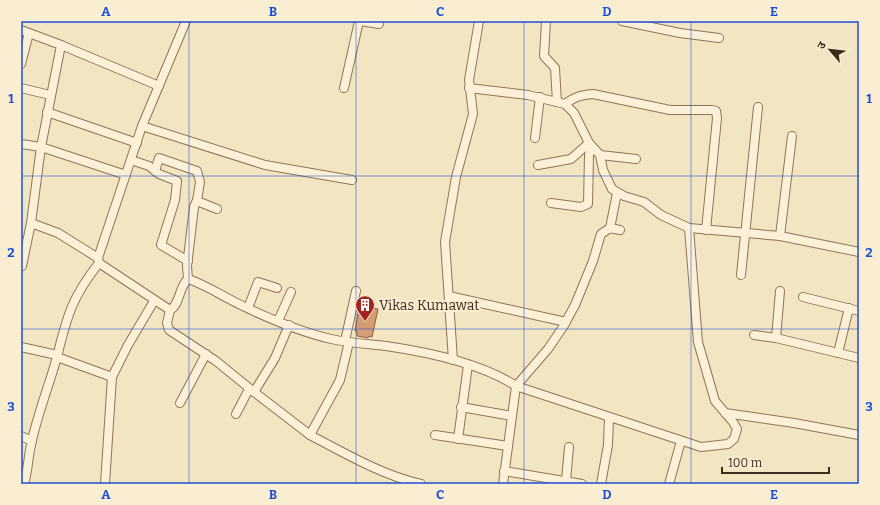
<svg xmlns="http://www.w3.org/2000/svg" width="880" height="505" font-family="Bitter,'Noto Sans Devanagari',serif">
<rect width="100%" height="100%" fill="#f2e5c1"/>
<!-- building -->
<path fill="#d49d73" stroke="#905d3a" d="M 363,306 L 378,309 L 372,337 L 369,336 L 368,338 L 357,336 L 357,331 L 355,331 L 359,307 L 363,308 Z"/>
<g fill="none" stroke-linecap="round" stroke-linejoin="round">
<defs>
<g id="minor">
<path d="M 186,21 L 142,126 L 98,258 L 99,263 L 170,310 C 180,305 179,286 188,279 C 207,285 225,298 243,306 C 270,319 301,332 331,339 C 349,343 368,344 386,346 C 427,352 481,363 516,386 L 503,484"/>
<path d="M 360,21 L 379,24"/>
<path d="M 546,21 L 544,56 L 555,68 L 557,102"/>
<path d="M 622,21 L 680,33 L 719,38"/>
<path d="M 21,30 L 61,45 L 41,147 L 31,223 L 22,266"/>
<path d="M 61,45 L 159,86"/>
<path d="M 21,64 L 29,33"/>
<path d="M 21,88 L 50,95"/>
<path d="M 344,88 L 359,21"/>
<path d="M 469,88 L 528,95 L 565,104 L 574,113 L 589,143 L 600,155 L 603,170 L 612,189 L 624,196 L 644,202 L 661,215 L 689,228 L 780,236 L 859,252"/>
<path d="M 565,104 C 574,97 581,95 593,94 L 670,110 L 712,110 L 716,111 L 717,118 L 706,230"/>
<path d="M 47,112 L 137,143"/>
<path d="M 142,126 L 265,165 L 352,180"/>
<path d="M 535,138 L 540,97"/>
<path d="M 21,144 L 41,147 L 126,175"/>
<path d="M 600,155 L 636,159"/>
<path d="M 131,160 L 149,166 L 159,174 L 177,181 L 175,200 L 161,245 L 188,261"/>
<path d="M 538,165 L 571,159 L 589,143"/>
<path d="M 155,171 L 159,158 L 197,171 L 200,182 L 197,201 L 217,209"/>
<path d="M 551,203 L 581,207 L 588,204 L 589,155 L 592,147"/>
<path d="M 31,223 L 58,233 L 98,258"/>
<path d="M 610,228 L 617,193"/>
<path d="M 620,230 L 610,228 L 601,234 L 593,261 L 575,305 L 563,327 L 548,349 L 516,386 L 701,447 L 728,444 L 734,439 L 737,429 L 733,422 L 715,401 L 698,342 L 689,228"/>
<path d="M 780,236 L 792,136"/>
<path d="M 741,275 L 758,107"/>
<path d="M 188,279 L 187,266 L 194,207 L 197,200"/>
<path d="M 449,296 L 566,322"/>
<path d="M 803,297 L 859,311"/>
<path d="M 248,308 L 258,282 L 277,288"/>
<path d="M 170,310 L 167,323 L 169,330 L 216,361 L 254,392 L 310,435 L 340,380 L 349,342"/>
<path d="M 278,321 L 291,292"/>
<path d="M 754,335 L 776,338 L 859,358"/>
<path d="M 776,338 L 780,291"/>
<path d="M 345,341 L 356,291"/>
<path d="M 21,347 L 57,355"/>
<path d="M 838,353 L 849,308"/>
<path d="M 57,357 L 112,377 L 128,345 L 154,301"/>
<path d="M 453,360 L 445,242 L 456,177 L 473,114 L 469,80 L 479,21"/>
<path d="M 254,392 L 275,358 L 289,325"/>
<path d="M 180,403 L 206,354"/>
<path d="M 461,407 L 512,416"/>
<path d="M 725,413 L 794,423 L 859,435"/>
<path d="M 236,414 L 249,389"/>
<path d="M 310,435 C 344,453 384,476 421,484"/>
<path d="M 435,435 L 508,446"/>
<path d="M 21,436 L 32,441"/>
<path d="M 458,439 L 468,365"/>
<path d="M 504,471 L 582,484"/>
<path d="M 566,481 L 569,447"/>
<path d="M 24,484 C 28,471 28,458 31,445 C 37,415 49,386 57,357 C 67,316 72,297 99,263"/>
<path d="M 105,484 L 112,377"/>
<path d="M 601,484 L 608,445 L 609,417"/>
<path d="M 669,484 L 681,441"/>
</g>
</defs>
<!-- minor casing -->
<use href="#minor" stroke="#8e7557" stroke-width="10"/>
<!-- minor -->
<use href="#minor" stroke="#fcf1d6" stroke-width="8"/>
</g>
<!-- grid -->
<path fill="none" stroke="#1d4ed8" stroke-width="1" stroke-opacity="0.55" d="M 189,21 L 189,484M 356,21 L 356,484M 524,21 L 524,484M 691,21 L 691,484M 21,176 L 859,176M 21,329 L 859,329"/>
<!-- icons -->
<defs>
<symbol id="building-pin" viewBox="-11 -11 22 30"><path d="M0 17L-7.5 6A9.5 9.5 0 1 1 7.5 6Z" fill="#a42220" stroke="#f9eed2"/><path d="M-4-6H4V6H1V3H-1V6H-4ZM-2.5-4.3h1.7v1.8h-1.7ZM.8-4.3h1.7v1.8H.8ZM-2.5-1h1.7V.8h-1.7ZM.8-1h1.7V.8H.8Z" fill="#fff"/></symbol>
</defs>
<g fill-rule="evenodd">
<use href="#building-pin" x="354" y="294" width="22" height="30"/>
</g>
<g text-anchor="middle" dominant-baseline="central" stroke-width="4" stroke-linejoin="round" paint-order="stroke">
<!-- poi labels -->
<g font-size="14" fill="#3c2c1c" stroke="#f9eed2" text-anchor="start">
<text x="379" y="305">Vikas Kumawat</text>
</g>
</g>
<!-- border -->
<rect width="880" height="505" fill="none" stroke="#f9eed2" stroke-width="44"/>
<!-- north arrow -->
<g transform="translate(830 50) rotate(298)" stroke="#f9eed2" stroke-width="3" paint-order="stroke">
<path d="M0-3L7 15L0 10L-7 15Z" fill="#3c2c1c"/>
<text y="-6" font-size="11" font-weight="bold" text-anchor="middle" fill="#3c2c1c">उ</text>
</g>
<!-- scale -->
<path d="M722 467v6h107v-6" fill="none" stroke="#3c2c1c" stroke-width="2"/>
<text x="728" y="467" font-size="12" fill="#3c2c1c" stroke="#f9eed2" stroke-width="3" paint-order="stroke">100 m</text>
<rect x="22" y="22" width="836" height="461" fill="none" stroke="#1d4ed8" stroke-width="1.5"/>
<g font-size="13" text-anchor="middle" font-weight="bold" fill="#1d4ed8">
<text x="106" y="16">A</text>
<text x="273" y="16">B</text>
<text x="440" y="16">C</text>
<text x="607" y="16">D</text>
<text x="774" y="16">E</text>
<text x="11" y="103">1</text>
<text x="869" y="103">1</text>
<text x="11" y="257">2</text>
<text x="869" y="257">2</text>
<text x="11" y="411">3</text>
<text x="869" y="411">3</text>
<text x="106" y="499">A</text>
<text x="273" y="499">B</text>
<text x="440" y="499">C</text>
<text x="607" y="499">D</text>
<text x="774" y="499">E</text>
</g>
</svg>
